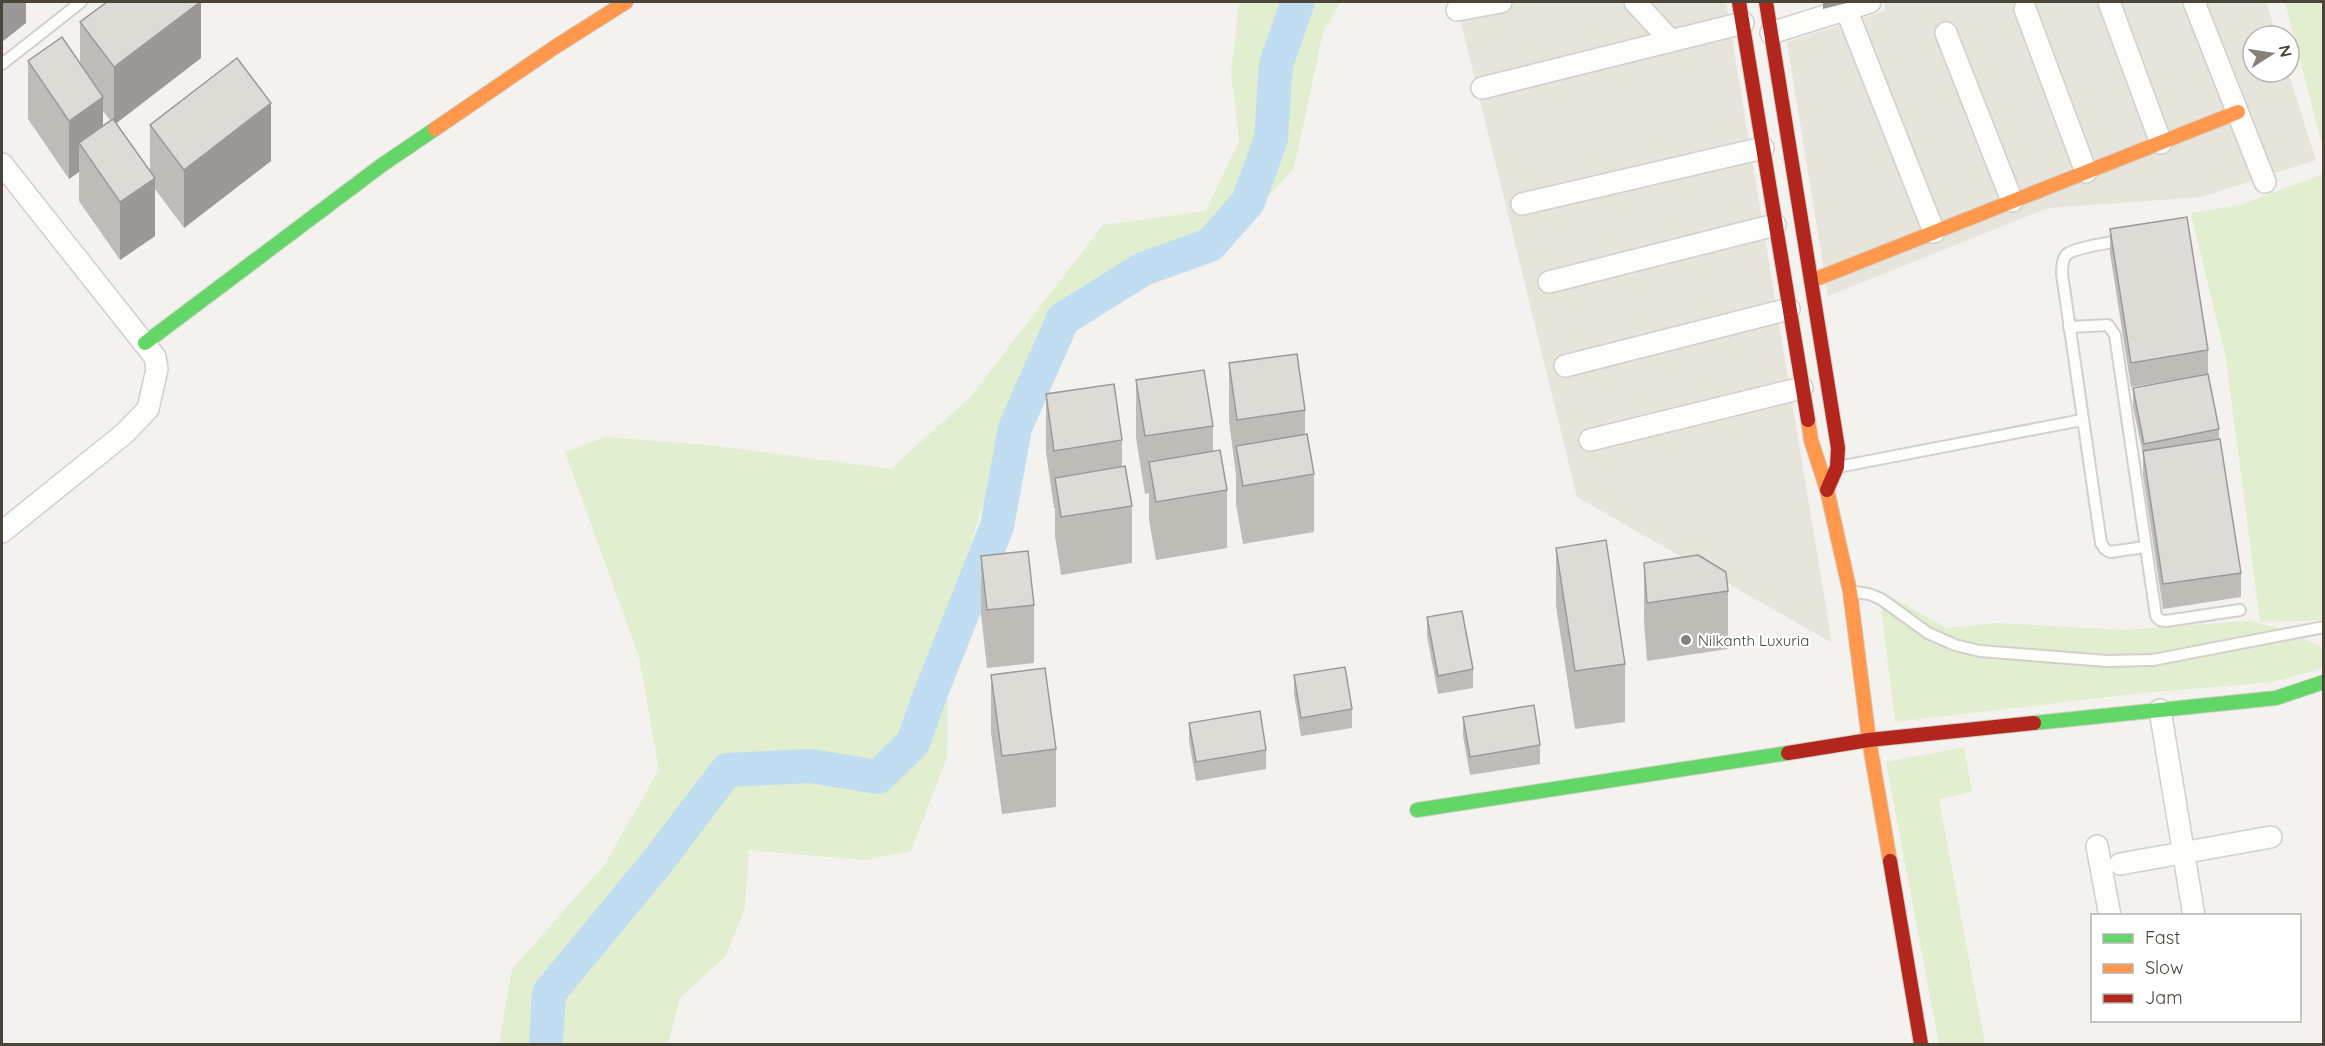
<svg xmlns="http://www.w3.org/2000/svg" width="2325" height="1046" font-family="Quicksand,sans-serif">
<rect width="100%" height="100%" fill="#f4f2ee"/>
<!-- residential -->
<g fill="#e7e4dc">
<path d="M 1456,2 L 1726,2 L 1832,643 L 1577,497 Z"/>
<path d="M 1884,2 L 2266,2 L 2277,36 L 2253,36 L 2253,72 L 2288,72 L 2316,160 L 2202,197 L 2048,208 L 1828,296 L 1787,42 L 1885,11 Z"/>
</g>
<!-- green -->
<g fill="#e1eecf">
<path d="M 1239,2 L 1340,2 L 1323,33 L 1294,168 L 1225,244 L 1135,254 L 1057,312 L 1028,375 L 987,491 L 949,616 L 947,757 L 911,851 L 864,860 L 749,850 L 745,908 L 726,956 L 680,998 L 668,1044 L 499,1044 L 512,969 L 605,864 L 659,770 L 639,657 L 565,452 L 605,437 L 709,445 L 891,469 L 971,396 L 1103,225 L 1206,211 L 1239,141 L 1231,73 Z"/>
<path d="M 2285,2 L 2323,2 L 2323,148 Z"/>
<path d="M 2323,174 L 2323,620 L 2260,622 L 2226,359 L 2191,213 L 2240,205 Z"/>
<path d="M 1879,590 L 1947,628 L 1996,623 L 2123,630 L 2248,621 L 2284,629 L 2323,648 L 2323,668 L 2273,682 L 2142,693 L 1895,722 Z"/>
<path d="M 1964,747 L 1972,792 L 1939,799 L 1985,1044 L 1939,1044 L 1886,762 Z"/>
</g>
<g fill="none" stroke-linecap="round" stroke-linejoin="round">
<!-- river -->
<path stroke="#c0ddf1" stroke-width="34" d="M 546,1044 L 549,993 L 658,861 L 727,770 L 811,766 L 878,777 L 913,743 L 930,695 L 997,526 L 1015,428 L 1063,319 L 1143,269 L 1210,245 L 1248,202 L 1271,139 L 1276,64 L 1298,2"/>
<defs>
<g id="lane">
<path d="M 2,64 L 81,2"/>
<path d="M 2123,240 C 2111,243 2074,247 2066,255 C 2062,260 2062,268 2062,274 L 2101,543 L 2105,549 L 2110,552 L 2145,547"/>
<path d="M 2069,327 L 2108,325 L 2115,335 L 2156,616 L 2160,620 L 2166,621 L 2240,610"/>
<path d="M 1838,467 L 2082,420"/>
<path d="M 1854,592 L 1869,594 L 1881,599 L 1928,633 L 1955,645 L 1980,651 L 2106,661 L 2153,660 L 2324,627"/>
</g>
<g id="street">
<path d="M 1635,2 L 1671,41"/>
<path d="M 2109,2 L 2161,143"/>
<path d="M 2194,2 L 2265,182"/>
<path d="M 1846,9 L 1934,232"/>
<path d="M 2025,9 L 2086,172"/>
<path d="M 1457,10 L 1501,2"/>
<path d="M 1771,33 L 1870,2"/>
<path d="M 1946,33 L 2012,201"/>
<path d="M 1482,88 L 1743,23"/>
<path d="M 2,164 L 155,357 L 157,369 L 148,409 L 125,433 L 2,532"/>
<path d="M 1522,204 L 1763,148"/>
<path d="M 1549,282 L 1775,225"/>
<path d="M 1565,366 L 1789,309"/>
<path d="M 1590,440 L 1802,388"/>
<path d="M 2160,710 L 2194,916"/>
<path d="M 2097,846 L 2110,916"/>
<path d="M 2120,864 L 2271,837"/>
</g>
<g id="fast">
<path d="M 145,343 L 382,165 L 435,129"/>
<path d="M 2034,723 L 2276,698 L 2324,682"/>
<path d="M 1417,810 L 1788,753"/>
</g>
<g id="slow">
<path d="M 435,129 L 555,47 L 626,2"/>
<path d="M 1811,281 L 2238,112"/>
<path d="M 1808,420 L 1811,440 L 1827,490 L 1850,592 L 1869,740 L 1890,861"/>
</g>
<g id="jam">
<path d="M 1739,2 L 1808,420"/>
<path d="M 1766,2 L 1838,448 L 1837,467 L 1827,490"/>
<path d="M 1788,753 L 1869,740 L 2034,723"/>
<path d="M 1890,861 L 1921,1044"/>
</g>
</defs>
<!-- lane casing -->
<use href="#lane" stroke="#d2d0cb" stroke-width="14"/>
<!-- street casing -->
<use href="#street" stroke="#d2d0cb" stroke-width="24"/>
<!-- fast casing -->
<use href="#fast" stroke="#d3cfc5" stroke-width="16"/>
<!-- slow casing -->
<use href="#slow" stroke="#d3cfc5" stroke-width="16"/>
<!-- jam casing -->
<use href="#jam" stroke="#d3cfc5" stroke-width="16"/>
<!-- lane -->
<use href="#lane" stroke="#fdfdfc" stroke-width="10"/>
<!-- street -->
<use href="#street" stroke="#fdfdfc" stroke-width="21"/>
<!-- fast -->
<use href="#fast" stroke="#63d668" stroke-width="14"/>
<!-- slow -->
<use href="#slow" stroke="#ff974d" stroke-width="14"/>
<!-- jam -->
<use href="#jam" stroke="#b3261e" stroke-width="14"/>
</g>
<!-- wall -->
<g fill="#bfbcb8" fill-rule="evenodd">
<path d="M 201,2 L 201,58 L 116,123 L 150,171 L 150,125 L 271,161 L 184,228 L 155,189 L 155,236 L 120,260 L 79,201 L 79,172 L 69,179 L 28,119 L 28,61 L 80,63 L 80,22 ZM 103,111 L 110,120 L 103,125 Z"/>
<path d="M 2110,229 L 2208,350 L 2208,375 L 2219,429 L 2219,439 L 2241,573 L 2241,597 L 2163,609 L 2143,475 L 2143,454 L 2133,407 L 2133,388 L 2180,379 L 2131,387 L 2110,253 Z"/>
<path d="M 1229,363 L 1305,410 L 1305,434 L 1314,474 L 1314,532 L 1243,544 L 1236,504 L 1236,475 L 1229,421 Z"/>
<path d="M 1136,380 L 1213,426 L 1213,451 L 1227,490 L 1227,548 L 1156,560 L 1149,520 L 1149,493 L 1145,494 L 1136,438 Z"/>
<path d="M 1046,394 L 1122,440 L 1122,466 L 1132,506 L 1132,563 L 1061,575 L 1055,536 L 1055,508 L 1054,508 L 1046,452 Z"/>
<path d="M 1556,548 L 1625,664 L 1625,722 L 1575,729 L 1556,606 Z"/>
<path d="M 981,556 L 1034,605 L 1034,663 L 987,668 L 981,614 Z"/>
<path d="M 1644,563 L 1728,591 L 1728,649 L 1647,661 L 1644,621 Z"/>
<path d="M 1427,617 L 1473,669 L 1473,688 L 1438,694 L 1427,636 Z"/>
<path d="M 991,675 L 1056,749 L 1056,807 L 1002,814 L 991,733 Z"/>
<path d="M 1294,675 L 1352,709 L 1352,728 L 1301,736 L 1294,694 Z"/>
<path d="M 1463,717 L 1540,745 L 1540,764 L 1470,775 L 1463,736 Z"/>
<path d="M 1189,723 L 1266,750 L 1266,769 L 1196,781 L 1189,741 Z"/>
</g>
<!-- shaded-wall -->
<g fill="#9b9996">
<path d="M 2,2 L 26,2 L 26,23 L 2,42 Z"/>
<path d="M 200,2 L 201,2 L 201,58 L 114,125 L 114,67 Z"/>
<path d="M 1823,2 L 1851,2 L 1823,9 Z"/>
<path d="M 103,97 L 103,155 L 79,143 L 79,172 L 69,179 L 69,121 Z"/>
<path d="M 271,103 L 271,161 L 184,228 L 184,170 Z"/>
<path d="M 155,178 L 155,236 L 120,260 L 120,202 Z"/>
</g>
<!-- building -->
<g fill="#dedbd6" stroke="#9b9996" stroke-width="1.5">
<path d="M 107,2 L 200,2 L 114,67 L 80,22 Z"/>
<path d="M 62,37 L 103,97 L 69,121 L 28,61 Z"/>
<path d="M 237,58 L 271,103 L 184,170 L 150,125 Z"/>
<path d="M 113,119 L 155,178 L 120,202 L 79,143 Z"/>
<path d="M 2187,217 L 2208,350 L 2131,363 L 2110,229 Z"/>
<path d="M 1297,354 L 1305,410 L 1237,420 L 1229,363 Z"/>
<path d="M 1204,370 L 1213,426 L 1145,436 L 1136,380 Z"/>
<path d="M 2208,374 L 2219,429 L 2144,444 L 2133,388 Z"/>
<path d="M 1114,384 L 1122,440 L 1054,451 L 1046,394 Z"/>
<path d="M 1307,434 L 1314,474 L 1243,486 L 1236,446 Z"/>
<path d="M 2220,439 L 2241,573 L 2163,584 L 2143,451 Z"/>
<path d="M 1220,450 L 1227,490 L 1156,502 L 1149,462 Z"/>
<path d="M 1125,466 L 1132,506 L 1061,517 L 1055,478 Z"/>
<path d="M 1606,540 L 1625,664 L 1575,671 L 1556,548 Z"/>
<path d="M 1028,551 L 1034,605 L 987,610 L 981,556 Z"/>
<path d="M 1698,555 L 1726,572 L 1728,591 L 1647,603 L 1644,563 Z"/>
<path d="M 1462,611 L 1473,669 L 1438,676 L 1427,617 Z"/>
<path d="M 1345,667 L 1352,709 L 1301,718 L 1294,675 Z"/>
<path d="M 1045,668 L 1056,749 L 1002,756 L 991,675 Z"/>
<path d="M 1534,705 L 1540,745 L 1470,757 L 1463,717 Z"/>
<path d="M 1260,711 L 1266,750 L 1196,762 L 1189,723 Z"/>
</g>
<!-- markers -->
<circle fill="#868178" stroke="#fff" stroke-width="2" cx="1686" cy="640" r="6"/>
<g text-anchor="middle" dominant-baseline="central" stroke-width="4.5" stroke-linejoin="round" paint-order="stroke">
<!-- poi labels -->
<g font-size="15" fill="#4b4439" stroke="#fff" text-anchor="start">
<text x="1698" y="640">Nilkanth Luxuria</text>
</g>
</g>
<!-- border -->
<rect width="2325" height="1046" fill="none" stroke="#4b4439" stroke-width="6"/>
<!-- legend -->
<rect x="2091" y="914" width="210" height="108" fill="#ffffff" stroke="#b7b4b0" stroke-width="1.5"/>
<rect x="2103" y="934" width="30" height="9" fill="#63d668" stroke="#b7b4b0" stroke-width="1.5"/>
<text x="2145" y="944" font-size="18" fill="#4b4439">Fast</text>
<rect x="2103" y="964" width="30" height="9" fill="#ff974d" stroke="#b7b4b0" stroke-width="1.5"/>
<text x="2145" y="974" font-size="18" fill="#4b4439">Slow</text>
<rect x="2103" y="994" width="30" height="9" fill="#b3261e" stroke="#b7b4b0" stroke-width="1.5"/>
<text x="2145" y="1004" font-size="18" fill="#4b4439">Jam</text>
<!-- north arrow -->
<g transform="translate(2271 54) rotate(78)"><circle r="28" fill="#ffffff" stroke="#b7b4b0" stroke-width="1.5"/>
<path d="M0-4.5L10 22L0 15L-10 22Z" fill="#868178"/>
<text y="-9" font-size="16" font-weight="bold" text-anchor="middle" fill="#4b4439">N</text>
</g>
</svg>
